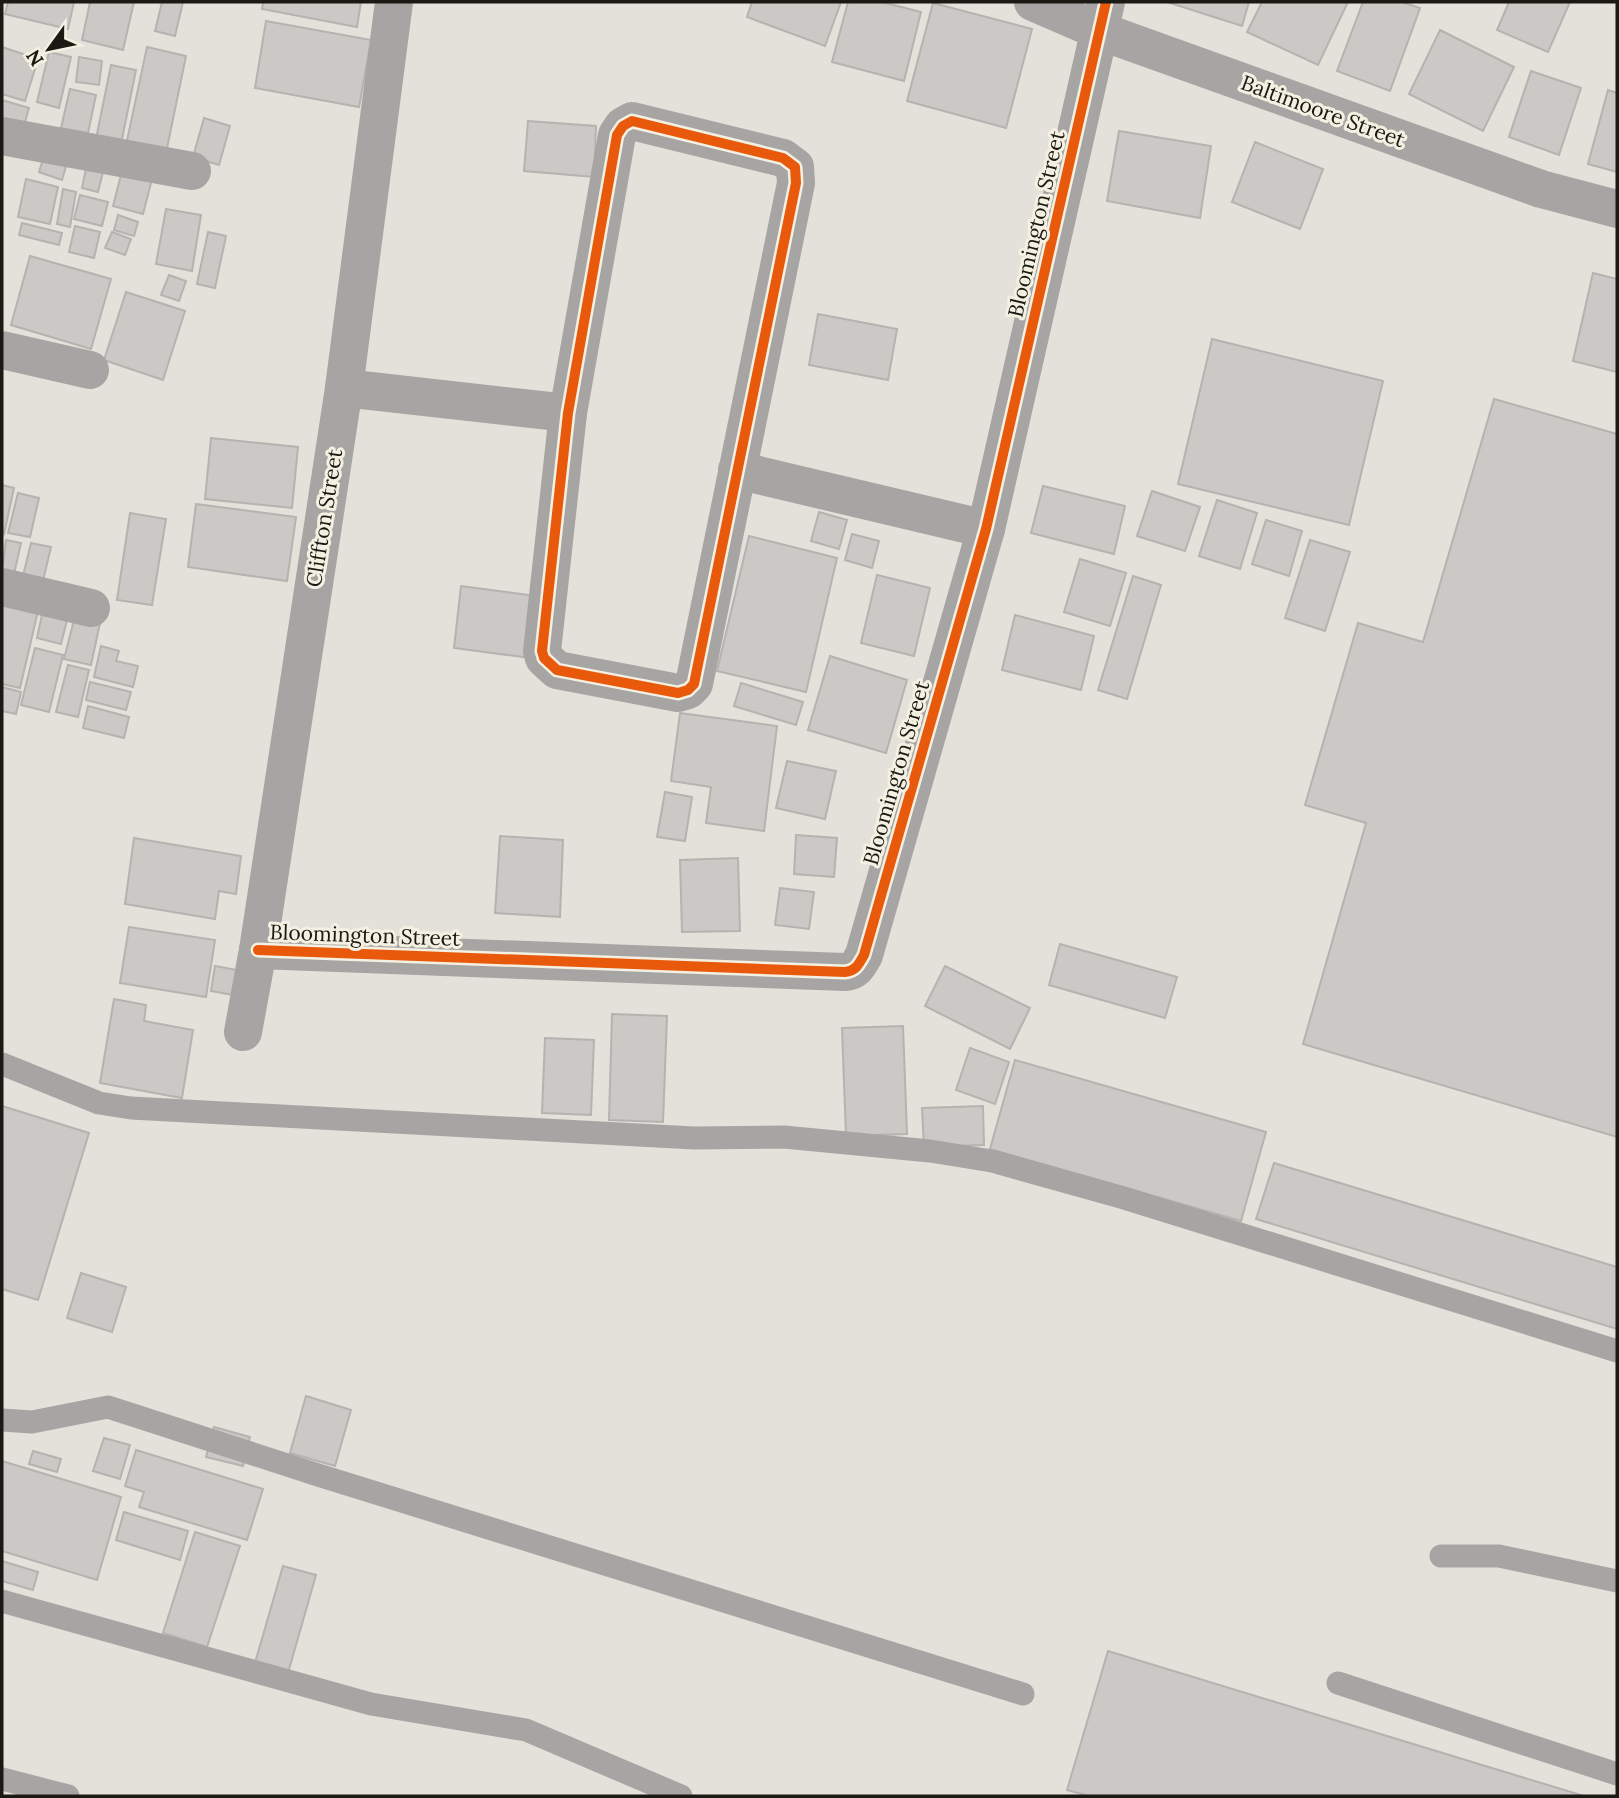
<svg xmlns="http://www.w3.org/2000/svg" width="1619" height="1798" font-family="Lora,serif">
<rect width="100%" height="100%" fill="#e3e1d9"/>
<!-- building -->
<g fill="#ccc8c6" stroke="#b6b2b0" stroke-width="2">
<path d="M 8,2 L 74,2 L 68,29 L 5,14 Z"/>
<path d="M 90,2 L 134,2 L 123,50 L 82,40 Z"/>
<path d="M 162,2 L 183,2 L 175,36 L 155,31 Z"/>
<path d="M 263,2 L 361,2 L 357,27 L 262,9 Z"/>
<path d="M 752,2 L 841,2 L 825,46 L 747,17 Z"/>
<path d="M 848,2 L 882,2 L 921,12 L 904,81 L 832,62 Z"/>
<path d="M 1167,2 L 1249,2 L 1242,26 Z"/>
<path d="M 1262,2 L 1348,2 L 1318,65 L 1247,32 Z"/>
<path d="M 1363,2 L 1402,2 L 1420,8 L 1390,91 L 1337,71 Z"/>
<path d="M 1509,2 L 1570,2 L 1548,52 L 1497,30 Z"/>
<path d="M 933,3 L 1032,29 L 1006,128 L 907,101 Z"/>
<path d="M 266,21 L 371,40 L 359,107 L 255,88 Z"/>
<path d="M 1440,30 L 1514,67 L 1483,131 L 1409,94 Z"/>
<path d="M 2,47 L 38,59 L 25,101 L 2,94 Z"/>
<path d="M 147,47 L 186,56 L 165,158 L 125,150 Z"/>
<path d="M 49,52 L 71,57 L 59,108 L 37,102 Z"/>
<path d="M 79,57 L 102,61 L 99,85 L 76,82 Z"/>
<path d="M 111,65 L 136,70 L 121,144 L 96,139 Z"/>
<path d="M 1531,71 L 1581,88 L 1559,155 L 1509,137 Z"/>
<path d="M 70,89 L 96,95 L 88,133 L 61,128 Z"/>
<path d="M 1608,90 L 1617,93 L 1617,172 L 1588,164 Z"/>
<path d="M 2,100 L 29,108 L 23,129 L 2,123 Z"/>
<path d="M 204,118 L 230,126 L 219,165 L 193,157 Z"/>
<path d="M 528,121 L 596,126 L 594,177 L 524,171 Z"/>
<path d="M 1119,131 L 1211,146 L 1200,218 L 1107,201 Z"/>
<path d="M 1255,142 L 1323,169 L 1300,229 L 1232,202 Z"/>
<path d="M 44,156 L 67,163 L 62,180 L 39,172 Z"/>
<path d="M 87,164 L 104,168 L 98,192 L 82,188 Z"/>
<path d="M 122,171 L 152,179 L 143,214 L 113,206 Z"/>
<path d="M 26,179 L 58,187 L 50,224 L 18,217 Z"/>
<path d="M 63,189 L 76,192 L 70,227 L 57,224 Z"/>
<path d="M 80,195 L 108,202 L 102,226 L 74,219 Z"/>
<path d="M 166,209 L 201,215 L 192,271 L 156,264 Z"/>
<path d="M 118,215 L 138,222 L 134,236 L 114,230 Z"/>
<path d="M 22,223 L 62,233 L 59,245 L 19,235 Z"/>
<path d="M 75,226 L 100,232 L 94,258 L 69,252 Z"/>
<path d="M 112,232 L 131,239 L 125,255 L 105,248 Z"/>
<path d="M 208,232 L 226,236 L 215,288 L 197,284 Z"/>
<path d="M 30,256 L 111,279 L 91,349 L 11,325 Z"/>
<path d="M 1593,273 L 1617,279 L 1617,372 L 1573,361 Z"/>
<path d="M 169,275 L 186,281 L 179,301 L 161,295 Z"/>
<path d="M 126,292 L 185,311 L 163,380 L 104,360 Z"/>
<path d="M 818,314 L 897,329 L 888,380 L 809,365 Z"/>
<path d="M 1212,339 L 1383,381 L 1349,525 L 1178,484 Z"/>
<path d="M 1494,399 L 1617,434 L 1617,1137 L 1303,1044 L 1366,823 L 1305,805 L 1358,623 L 1423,642 Z"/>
<path d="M 211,438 L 298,447 L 292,508 L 205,499 Z"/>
<path d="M 2,485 L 14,488 L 4,534 L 2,533 Z"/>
<path d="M 1043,486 L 1125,506 L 1114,554 L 1031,533 Z"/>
<path d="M 1152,491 L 1200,507 L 1185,551 L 1137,536 Z"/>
<path d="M 18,493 L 39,498 L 30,537 L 8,533 Z"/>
<path d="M 1217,500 L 1257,513 L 1240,569 L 1199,556 Z"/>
<path d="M 196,504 L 296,517 L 287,581 L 188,567 Z"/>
<path d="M 819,512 L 847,520 L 839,549 L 811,541 Z"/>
<path d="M 130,513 L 166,519 L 152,605 L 117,600 Z"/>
<path d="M 1266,520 L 1302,531 L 1289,576 L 1252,564 Z"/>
<path d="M 852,534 L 879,541 L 872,568 L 845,560 Z"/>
<path d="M 749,536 L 837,558 L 806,692 L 717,671 Z"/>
<path d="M 6,540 L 21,543 L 14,574 L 2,571 Z"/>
<path d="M 1310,540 L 1350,552 L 1325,631 L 1285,618 Z"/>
<path d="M 31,543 L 51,547 L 42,585 L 22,580 Z"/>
<path d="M 1080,559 L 1126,573 L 1110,626 L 1064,612 Z"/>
<path d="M 877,575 L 930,588 L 914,656 L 861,643 Z"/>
<path d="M 1133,576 L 1161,585 L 1127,699 L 1098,690 Z"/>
<path d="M 461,586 L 537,596 L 530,658 L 454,648 Z"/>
<path d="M 2,602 L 38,611 L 20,688 L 2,684 Z"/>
<path d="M 43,610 L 68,616 L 61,644 L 37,638 Z"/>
<path d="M 1015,615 L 1094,636 L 1081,690 L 1002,670 Z"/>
<path d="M 75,616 L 100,623 L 91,665 L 64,659 Z"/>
<path d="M 101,646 L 119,651 L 116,661 L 138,666 L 133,687 L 94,677 Z"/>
<path d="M 35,648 L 63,655 L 49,712 L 21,705 Z"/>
<path d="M 830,656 L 907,680 L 886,753 L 808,730 Z"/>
<path d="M 68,665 L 89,670 L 78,717 L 56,712 Z"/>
<path d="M 90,682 L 131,692 L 126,710 L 86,700 Z"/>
<path d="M 741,683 L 803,702 L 796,725 L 734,706 Z"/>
<path d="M 2,687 L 21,692 L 16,714 L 2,711 Z"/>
<path d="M 88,706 L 129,717 L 124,738 L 83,728 Z"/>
<path d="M 680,713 L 777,726 L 764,831 L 706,823 L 711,787 L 671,781 Z"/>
<path d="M 787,761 L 836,771 L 825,819 L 776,808 Z"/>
<path d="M 665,792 L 692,797 L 685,841 L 657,837 Z"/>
<path d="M 796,835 L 837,838 L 834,877 L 794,874 Z"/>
<path d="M 500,836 L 563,840 L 560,917 L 495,913 Z"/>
<path d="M 134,838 L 241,856 L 236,894 L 219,891 L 215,919 L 125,904 Z"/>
<path d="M 738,858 L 740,931 L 682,932 L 680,860 Z"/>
<path d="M 780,888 L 814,892 L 809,929 L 775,925 Z"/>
<path d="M 129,927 L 215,940 L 206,997 L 120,983 Z"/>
<path d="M 1060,944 L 1177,977 L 1165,1018 L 1049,985 Z"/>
<path d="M 215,966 L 237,970 L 233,995 L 211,991 Z"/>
<path d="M 945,966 L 1030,1008 L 1010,1049 L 925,1006 Z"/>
<path d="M 114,999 L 146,1005 L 144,1021 L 193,1030 L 182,1098 L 100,1083 Z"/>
<path d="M 612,1014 L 667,1016 L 663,1122 L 609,1120 Z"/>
<path d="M 903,1026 L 907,1134 L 846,1136 L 842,1028 Z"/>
<path d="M 545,1038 L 594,1040 L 591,1115 L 542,1113 Z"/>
<path d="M 970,1048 L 1009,1062 L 995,1104 L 956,1090 Z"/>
<path d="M 1015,1060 L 1266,1132 L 1241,1221 L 990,1149 Z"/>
<path d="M 2,1106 L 89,1133 L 38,1300 L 2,1289 Z"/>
<path d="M 983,1106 L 984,1145 L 924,1147 L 922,1108 Z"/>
<path d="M 1274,1163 L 1617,1267 L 1617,1329 L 1256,1219 Z"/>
<path d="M 81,1273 L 126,1287 L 112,1332 L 67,1318 Z"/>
<path d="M 306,1396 L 351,1410 L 335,1466 L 290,1453 Z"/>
<path d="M 214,1427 L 250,1437 L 243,1466 L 206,1457 Z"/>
<path d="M 104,1438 L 130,1445 L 120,1479 L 93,1471 Z"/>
<path d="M 136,1450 L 263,1489 L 247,1540 L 139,1507 L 144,1492 L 125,1486 Z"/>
<path d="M 33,1451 L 61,1459 L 57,1472 L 29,1464 Z"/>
<path d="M 2,1461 L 121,1497 L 97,1580 L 2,1551 Z"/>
<path d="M 124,1512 L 188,1531 L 180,1560 L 116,1540 Z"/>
<path d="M 195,1532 L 240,1546 L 207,1647 L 163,1633 Z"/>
<path d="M 2,1561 L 38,1572 L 33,1590 L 2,1581 Z"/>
<path d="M 283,1566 L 316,1575 L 288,1673 L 255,1663 Z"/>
<path d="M 1108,1651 L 1584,1796 L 1089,1796 L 1067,1790 Z"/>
</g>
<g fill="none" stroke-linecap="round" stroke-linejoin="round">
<!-- lane -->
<g stroke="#a7a5a3" stroke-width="23">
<path d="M 2,1064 L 99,1103 L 131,1108 L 694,1138 L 784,1137 L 930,1151 L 992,1161 L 1124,1198 L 1617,1351"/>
<path d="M 2,1420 L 32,1422 L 108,1407 L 318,1475 L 1023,1694"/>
<path d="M 1441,1556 L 1499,1556 L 1617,1581"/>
<path d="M 2,1601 L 371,1704 L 526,1730 L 681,1796"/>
<path d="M 1338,1683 L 1617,1774"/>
<path d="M 2,1779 L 68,1796"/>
</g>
<!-- street -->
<g stroke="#a7a5a3" stroke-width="38">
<path d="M 1033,2 L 1100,31 L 1541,189 L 1617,209"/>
<path d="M 632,121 L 783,158 L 795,167 L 796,183 L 694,684 L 688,690 L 678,693 L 557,670 L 544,658 L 542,651 L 568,413 L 617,135 L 623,126 Z"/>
<path d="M 2,136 L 192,171"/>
<path d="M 2,350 L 90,370"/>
<path d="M 344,388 L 568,413"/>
<path d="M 737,470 L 986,529"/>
<path d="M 2,587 L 91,608"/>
<path d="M 258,950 L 845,972 C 856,971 859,964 864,955 L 986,529 L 1106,2"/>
<path d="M 243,1032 L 258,950 L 344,388 L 394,2"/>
</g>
<defs>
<g id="cycleway">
<path d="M 632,121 L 783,158 L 795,167 L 796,183 L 694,684 L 688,690 L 678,693 L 557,670 L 544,658 L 542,651 L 568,413 L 617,135 L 623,126 Z"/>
<path d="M 258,950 L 845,972 C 856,971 859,964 864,955 L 986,529 L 1106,2"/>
</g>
</defs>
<!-- cycleway casing -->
<use href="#cycleway" stroke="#f4f0e2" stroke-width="15"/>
<!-- cycleway -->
<use href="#cycleway" stroke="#e8590c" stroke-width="10"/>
</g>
<g text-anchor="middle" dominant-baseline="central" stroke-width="6" stroke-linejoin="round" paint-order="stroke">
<!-- street labels -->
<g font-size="21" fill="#1a1914" stroke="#f4f0e2">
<text transform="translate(1323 111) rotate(20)">Baltimoore Street</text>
<text transform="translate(1036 224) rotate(-77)">Bloomington Street</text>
<text transform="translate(324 518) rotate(-81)">Cliffton Street</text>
<text transform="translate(896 773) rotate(-74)">Bloomington Street</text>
<text transform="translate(365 935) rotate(2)">Bloomington Street</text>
</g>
</g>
<!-- border -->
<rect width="1619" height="1798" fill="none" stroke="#1a1914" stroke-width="7"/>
<!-- north arrow -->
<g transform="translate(49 49) rotate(237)" stroke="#f4f0e2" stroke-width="5" paint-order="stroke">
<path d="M0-5L12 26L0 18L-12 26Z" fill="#1a1914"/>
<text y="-10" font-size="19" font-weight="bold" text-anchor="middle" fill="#1a1914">N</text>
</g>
</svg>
